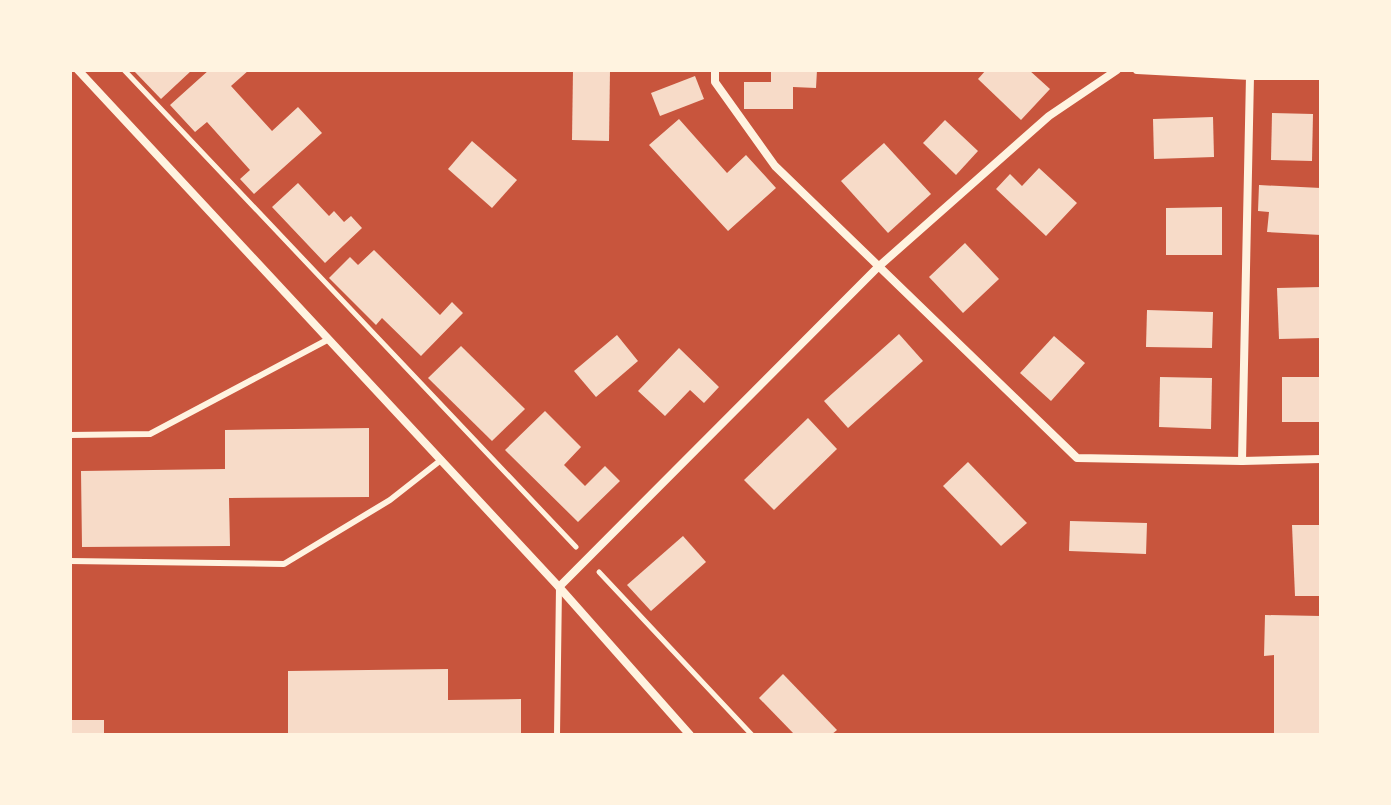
<svg xmlns="http://www.w3.org/2000/svg" width="1391" height="805" font-family="Arial,sans-serif">
<rect width="100%" height="100%" fill="#c8553d"/>
<!-- building -->
<g fill="#f7dbc8">
<path d="M 137,70 L 192,70 L 161,99 L 135,72 Z"/>
<path d="M 209,70 L 249,70 L 231,86 L 272,131 L 298,107 L 322,133 L 254,194 L 240,179 L 250,170 L 207,122 L 195,132 L 170,105 Z"/>
<path d="M 573,70 L 610,70 L 609,141 L 572,140 Z"/>
<path d="M 771,70 L 817,70 L 816,88 L 793,87 L 793,109 L 744,109 L 744,82 L 771,82 Z"/>
<path d="M 986,70 L 1029,70 L 1050,89 L 1021,120 L 978,79 Z"/>
<path d="M 695,76 L 704,99 L 660,116 L 651,93 Z"/>
<path d="M 1272,113 L 1313,114 L 1312,161 L 1271,160 Z"/>
<path d="M 1213,117 L 1214,157 L 1154,159 L 1153,119 Z"/>
<path d="M 679,119 L 727,173 L 746,155 L 776,188 L 728,231 L 649,145 Z"/>
<path d="M 945,120 L 978,151 L 956,175 L 923,143 Z"/>
<path d="M 472,141 L 517,180 L 492,208 L 448,169 Z"/>
<path d="M 884,143 L 931,194 L 888,233 L 841,181 Z"/>
<path d="M 1039,168 L 1077,203 L 1046,236 L 996,189 L 1010,174 L 1022,186 Z"/>
<path d="M 298,183 L 329,216 L 334,211 L 344,222 L 351,216 L 362,228 L 325,263 L 272,207 Z"/>
<path d="M 1259,185 L 1321,188 L 1321,235 L 1267,232 L 1269,212 L 1258,211 Z"/>
<path d="M 1222,207 L 1222,255 L 1166,255 L 1166,208 Z"/>
<path d="M 965,243 L 999,279 L 963,313 L 929,277 Z"/>
<path d="M 374,250 L 440,315 L 452,302 L 463,313 L 421,356 L 382,318 L 376,325 L 329,278 L 350,257 L 358,265 Z"/>
<path d="M 1321,287 L 1321,338 L 1279,339 L 1277,288 Z"/>
<path d="M 1147,310 L 1213,312 L 1212,348 L 1146,347 Z"/>
<path d="M 899,334 L 923,361 L 848,428 L 824,401 Z"/>
<path d="M 617,335 L 638,361 L 596,397 L 574,371 Z"/>
<path d="M 1054,336 L 1085,363 L 1051,401 L 1020,373 Z"/>
<path d="M 461,346 L 525,409 L 492,441 L 428,378 Z"/>
<path d="M 679,348 L 719,387 L 704,403 L 690,390 L 665,416 L 638,391 Z"/>
<path d="M 1160,377 L 1212,378 L 1211,429 L 1159,427 Z"/>
<rect x="1282" y="377" width="39" height="45"/>
<path d="M 545,411 L 581,447 L 564,465 L 585,486 L 605,466 L 620,481 L 578,522 L 505,450 Z"/>
<path d="M 808,418 L 837,449 L 774,510 L 744,480 Z"/>
<path d="M 369,428 L 369,497 L 229,498 L 230,546 L 82,547 L 81,471 L 225,469 L 225,430 Z"/>
<path d="M 968,462 L 1027,523 L 1001,546 L 943,486 Z"/>
<path d="M 1070,521 L 1147,523 L 1146,554 L 1069,551 Z"/>
<path d="M 1292,525 L 1321,525 L 1321,596 L 1295,596 Z"/>
<path d="M 683,536 L 706,562 L 651,611 L 627,585 Z"/>
<path d="M 1265,615 L 1321,616 L 1321,735 L 1274,735 L 1274,655 L 1264,656 Z"/>
<path d="M 448,669 L 448,700 L 521,699 L 521,735 L 288,735 L 288,671 Z"/>
<path d="M 783,674 L 837,730 L 831,735 L 795,735 L 759,698 Z"/>
<rect x="70" y="720" width="34" height="15"/>
</g>
<g fill="none" stroke-linecap="round" stroke-linejoin="round">
<!-- path -->
<g stroke="#fff3e0" stroke-width="5">
<path d="M 124,70 L 576,547"/>
<path d="M 599,572 L 752,735"/>
</g>
<!-- service -->
<g stroke="#fff3e0" stroke-width="6">
<path d="M 70,435 L 150,434 L 329,339"/>
<path d="M 70,561 L 284,564 L 390,500 L 441,460"/>
<path d="M 557,735 L 559,587"/>
</g>
<!-- minor -->
<g stroke="#fff3e0" stroke-width="8">
<path d="M 78,70 L 559,587 L 690,735"/>
<path d="M 715,70 L 715,82 L 775,166 L 1077,458 L 1242,461 L 1321,459"/>
<path d="M 1137,70 L 1250,76 L 1321,76"/>
<path d="M 1242,461 L 1250,76"/>
<path d="M 559,587 L 877,268 L 1049,116 L 1117,70"/>
</g>
</g>
<!-- border -->
<rect width="1391" height="805" fill="none" stroke="#fff3e0" stroke-width="144"/>
</svg>
